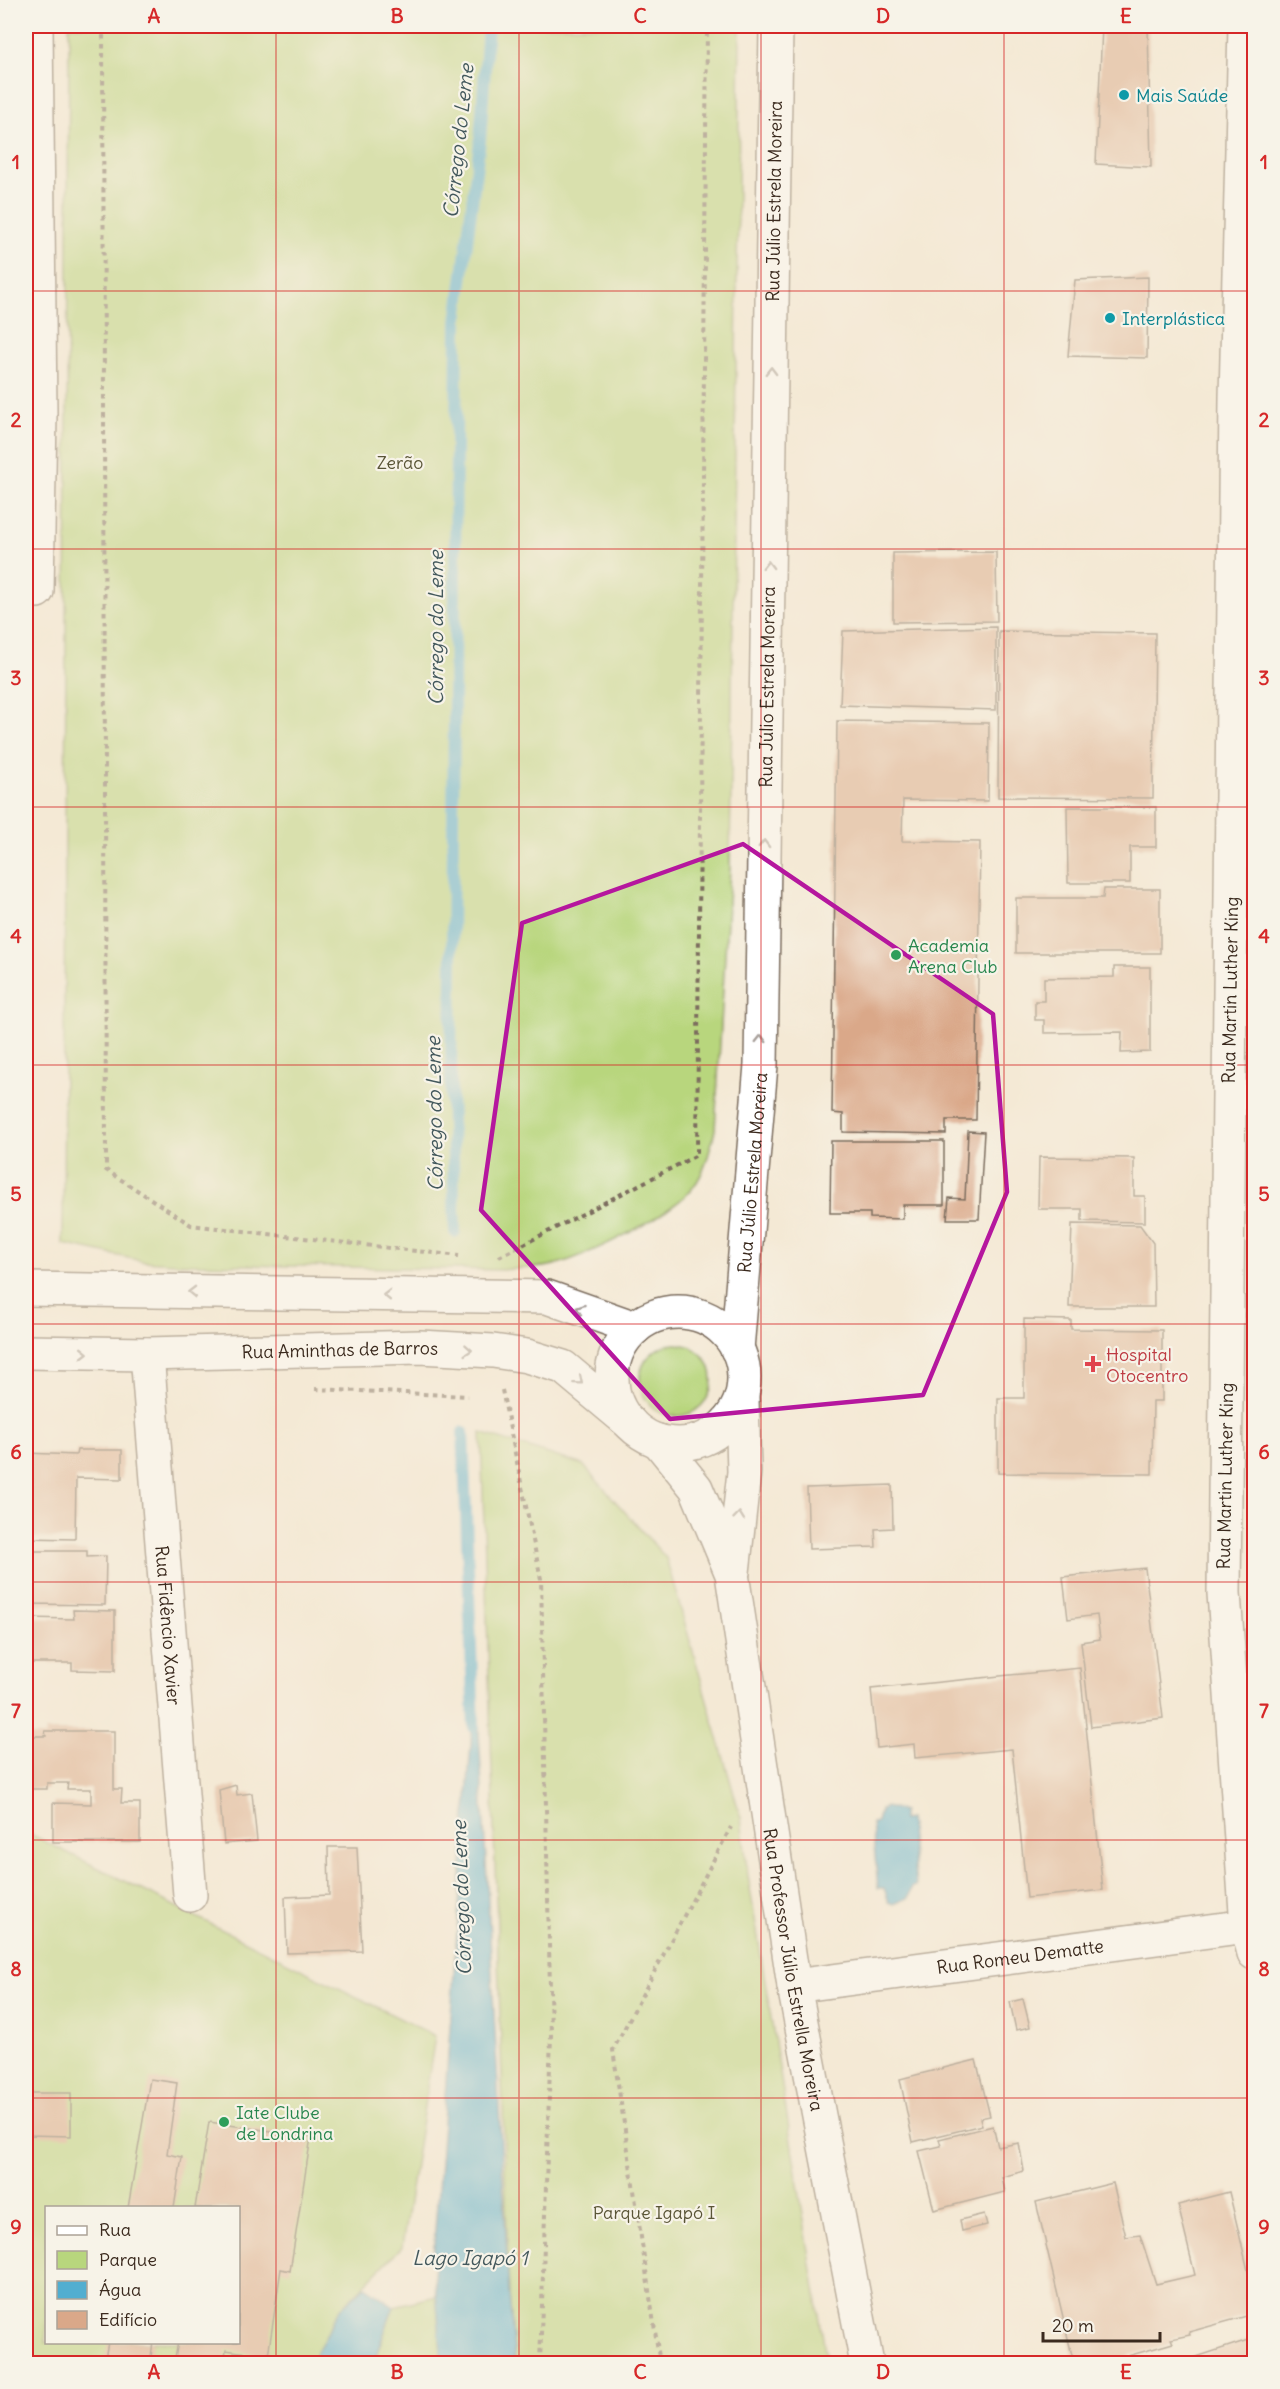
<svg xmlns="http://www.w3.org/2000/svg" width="1280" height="2389" font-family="Delius,sans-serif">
<rect width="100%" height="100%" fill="#f7f3e8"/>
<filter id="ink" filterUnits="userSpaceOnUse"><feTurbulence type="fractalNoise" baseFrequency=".0167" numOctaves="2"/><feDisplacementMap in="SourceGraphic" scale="12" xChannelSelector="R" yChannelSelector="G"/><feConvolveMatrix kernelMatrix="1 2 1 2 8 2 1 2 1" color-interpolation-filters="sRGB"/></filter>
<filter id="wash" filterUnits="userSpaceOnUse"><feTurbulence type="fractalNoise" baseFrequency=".008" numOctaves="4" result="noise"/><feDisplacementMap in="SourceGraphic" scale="24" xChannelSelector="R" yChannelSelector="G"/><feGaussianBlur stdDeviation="1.35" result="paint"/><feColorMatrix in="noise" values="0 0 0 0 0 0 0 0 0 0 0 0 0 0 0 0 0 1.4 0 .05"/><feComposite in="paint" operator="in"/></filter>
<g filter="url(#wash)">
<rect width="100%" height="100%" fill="#f4e9d5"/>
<!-- green -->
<g fill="#b8d67d" stroke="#7a804e" stroke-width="1.5" fill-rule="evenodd">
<path d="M 69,26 L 740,26 L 730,868 L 715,1130 C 710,1149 706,1170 694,1186 C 673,1215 589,1255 554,1265 C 538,1269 519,1268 503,1270 L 190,1264 L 142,1261 L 63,1244 Z"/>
<circle cx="676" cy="1380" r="36"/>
<path d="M 481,1433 L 583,1465 L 666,1558 L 741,1818 L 748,1876 L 827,2363 L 515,2363 L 509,2294 Z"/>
<path d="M 26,1832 L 435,2036 L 402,2247 L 340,2309 L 311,2363 L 26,2363 ZM 46,2208 L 238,2208 L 238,2342 L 46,2342 Z"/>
<path d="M 437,2296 L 442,2363 L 373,2364 L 394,2306 Z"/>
</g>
<!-- water -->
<g fill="#52aed0" stroke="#466c77" stroke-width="1.5">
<path d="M 476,1675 L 509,2294 L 515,2363 L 442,2363 L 433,2258 Z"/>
<path d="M 885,1807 L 903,1811 L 903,1820 L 909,1819 L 916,1886 L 912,1887 L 908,1898 L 894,1904 L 889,1902 L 884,1888 L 878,1888 L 872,1823 L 877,1822 L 880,1810 Z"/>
<path d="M 365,2286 L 394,2306 L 373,2363 L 311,2363 L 340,2309 Z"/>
</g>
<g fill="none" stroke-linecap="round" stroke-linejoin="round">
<!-- stream -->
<g stroke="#52aed0" stroke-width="12">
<path d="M 455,1232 L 451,1086 L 457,321 L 480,141 L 488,26"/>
<path d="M 463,1432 L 474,1727"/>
</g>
</g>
<g id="blocks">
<!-- building -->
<g fill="#daa889">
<path d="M 1102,26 L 1148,26 L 1151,167 L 1096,164 Z"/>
<path d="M 1148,277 L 1147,358 L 1068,356 L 1075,280 Z"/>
<path d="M 996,552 L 997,621 L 893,622 L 893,553 Z"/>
<path d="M 996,627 L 996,710 L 840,705 L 843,631 Z"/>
<path d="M 999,631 L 1155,633 L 1153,798 L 998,797 Z"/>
<path d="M 837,721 L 989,723 L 988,801 L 903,800 L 902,841 L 980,842 L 976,1120 L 946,1120 L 946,1134 L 843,1132 L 843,1114 L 832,1113 Z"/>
<path d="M 1067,807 L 1156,807 L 1156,847 L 1130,847 L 1130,883 L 1068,883 Z"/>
<path d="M 1104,889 L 1160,889 L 1160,953 L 1016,953 L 1016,898 L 1103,898 Z"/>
<path d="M 1114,967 L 1150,967 L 1150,1052 L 1121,1053 L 1122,1032 L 1044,1033 L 1044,1020 L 1035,1020 L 1035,1001 L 1044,1001 L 1044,978 L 1114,977 Z"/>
<path d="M 968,1131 L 984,1132 L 979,1219 L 947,1219 L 949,1198 L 965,1199 Z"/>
<path d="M 831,1141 L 944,1141 L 944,1205 L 903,1205 L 903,1219 L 870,1218 L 870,1213 L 830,1213 Z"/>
<path d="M 1039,1157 L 1134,1158 L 1134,1196 L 1145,1196 L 1145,1222 L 1082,1221 L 1082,1209 L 1038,1209 Z"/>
<path d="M 1072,1224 L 1140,1225 L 1153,1243 L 1154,1307 L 1069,1307 Z"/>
<path d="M 1024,1319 L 1071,1320 L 1071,1329 L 1162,1330 L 1162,1401 L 1153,1401 L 1152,1474 L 998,1473 L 998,1398 L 1024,1398 Z"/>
<path d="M 77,1450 L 122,1450 L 122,1479 L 76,1478 L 75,1539 L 26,1538 L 26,1453 L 76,1455 Z"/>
<path d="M 892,1485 L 893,1528 L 875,1529 L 876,1547 L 809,1549 L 807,1488 Z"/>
<path d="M 26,1551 L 87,1551 L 87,1557 L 106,1556 L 105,1605 L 26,1604 Z"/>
<path d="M 1145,1568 L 1163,1718 L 1091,1727 L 1081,1642 L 1100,1639 L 1097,1615 L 1068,1619 L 1063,1577 Z"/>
<path d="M 73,1610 L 115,1611 L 115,1671 L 72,1670 L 72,1663 L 29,1663 L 29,1669 L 26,1669 L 26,1618 L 74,1619 Z"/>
<path d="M 1080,1668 L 1103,1890 L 1027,1898 L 1012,1749 L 915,1758 L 914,1744 L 877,1748 L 871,1689 Z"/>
<path d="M 45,1731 L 114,1731 L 114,1789 L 122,1789 L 121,1803 L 140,1803 L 140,1842 L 53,1842 L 53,1803 L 91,1804 L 91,1789 L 67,1789 L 68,1783 L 47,1783 L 47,1789 L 26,1789 L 26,1736 L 46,1736 Z"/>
<path d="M 236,1785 L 237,1795 L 252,1793 L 257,1841 L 224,1844 L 219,1790 Z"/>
<path d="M 328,1847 L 357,1847 L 362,1951 L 287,1953 L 285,1897 L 329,1895 Z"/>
<path d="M 1023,1999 L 1030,2027 L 1016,2030 L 1010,2002 Z"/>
<path d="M 976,2060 L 990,2116 L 980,2118 L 982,2125 L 913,2142 L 900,2079 Z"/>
<path d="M 150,2079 L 177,2083 L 167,2154 L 182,2157 L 174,2208 L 128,2208 Z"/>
<path d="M 26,2093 L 71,2093 L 71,2136 L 26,2135 Z"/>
<path d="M 209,2122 L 311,2137 L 290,2271 L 281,2269 L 268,2356 L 226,2350 L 224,2364 L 174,2364 L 178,2342 L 238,2342 L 238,2208 L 195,2208 Z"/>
<path d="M 993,2126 L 998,2147 L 1019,2143 L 1024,2171 L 1002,2177 L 1005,2192 L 934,2210 L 919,2151 L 941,2146 L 939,2139 Z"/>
<path d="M 1113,2183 L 1126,2237 L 1140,2235 L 1156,2284 L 1195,2275 L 1178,2205 L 1229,2192 L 1254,2295 L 1254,2314 L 1189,2332 L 1190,2335 L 1171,2339 L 1173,2343 L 1100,2364 L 1074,2364 L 1036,2202 Z"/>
<path d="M 984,2214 L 987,2225 L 962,2231 L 960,2220 Z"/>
<path d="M 1254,2338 L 1254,2364 L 1178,2364 L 1178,2363 Z"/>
<path d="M 108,2342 L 153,2342 L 150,2364 L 104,2364 Z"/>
<path d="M 1145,2357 L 1147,2364 L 1126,2364 L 1126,2363 Z"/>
</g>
</g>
</g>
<g filter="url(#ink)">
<use href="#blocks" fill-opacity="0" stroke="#7c6d5e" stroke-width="1.5"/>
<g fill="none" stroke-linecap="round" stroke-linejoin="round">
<defs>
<g id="minor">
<path d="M 1245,26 L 1236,398 L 1224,1593 L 1247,1926 L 1254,1953"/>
<path d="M 26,591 L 37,591 L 40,414 L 36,26"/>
<path d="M 26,1289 L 547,1297 L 635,1328"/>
<circle cx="678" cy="1378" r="66"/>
<path id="s1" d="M 737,1349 L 761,1065 L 776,26"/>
<path id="s2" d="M 26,1352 L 147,1354 L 420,1347 L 493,1351 L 527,1356 L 563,1367 L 630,1423"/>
<path id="s3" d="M 147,1354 L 190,1895"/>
<path id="s4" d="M 658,1441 L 696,1488 L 732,1574 L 794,1986 L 867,2364"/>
<path d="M 733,1572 L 744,1472 L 742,1398"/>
<path id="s5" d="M 794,1986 L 1247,1926"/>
</g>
</defs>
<!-- minor casing -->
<use href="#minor" stroke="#7c6d5e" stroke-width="36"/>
<!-- path -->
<g stroke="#7c6d5e" stroke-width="4" stroke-dasharray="4.5 4.5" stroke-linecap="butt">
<path d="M 103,26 L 106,1170 L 191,1225 L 459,1256"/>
<path d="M 499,1257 L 697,1155 L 707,26"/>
<path d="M 315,1389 L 468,1396"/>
<path d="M 502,1390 L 541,1579 L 551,2035 L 540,2364"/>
<path d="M 660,2364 L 613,2050 L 731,1827"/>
</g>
<!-- minor -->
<use href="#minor" stroke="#fff" stroke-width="33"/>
</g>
<!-- one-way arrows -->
<defs><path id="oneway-chevron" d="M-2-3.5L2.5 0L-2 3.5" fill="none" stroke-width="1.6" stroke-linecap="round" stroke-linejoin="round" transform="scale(1.5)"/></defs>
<g stroke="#a79f9a">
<use href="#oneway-chevron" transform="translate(771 371) rotate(-89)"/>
<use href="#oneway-chevron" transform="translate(768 565) rotate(-89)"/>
<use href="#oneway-chevron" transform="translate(764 844) rotate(-89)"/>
<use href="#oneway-chevron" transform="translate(761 1039) rotate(-89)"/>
<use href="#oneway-chevron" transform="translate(192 1292) rotate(-179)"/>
<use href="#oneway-chevron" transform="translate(387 1295) rotate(-179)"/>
<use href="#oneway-chevron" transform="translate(580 1309) rotate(-161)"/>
<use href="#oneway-chevron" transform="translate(468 1350) rotate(4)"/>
<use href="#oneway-chevron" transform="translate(84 1353) rotate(1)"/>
<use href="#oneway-chevron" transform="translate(579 1381) rotate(40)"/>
<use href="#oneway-chevron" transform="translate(739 1516) rotate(-84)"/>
</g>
</g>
<!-- marked area -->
<path d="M0 0H1280V2389H0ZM 743,844 L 993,1014 L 1007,1192 L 923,1395 L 670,1419 L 481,1210 L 522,923 Z" fill="#f4e9d5" fill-opacity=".55" fill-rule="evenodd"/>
<path fill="none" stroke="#b5179e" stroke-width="4.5" stroke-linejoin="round" d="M 743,844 L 993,1014 L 1007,1192 L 923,1395 L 670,1419 L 481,1210 L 522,923 Z"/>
<!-- grid -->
<path fill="none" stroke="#d62828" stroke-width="1.5" stroke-opacity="0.55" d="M 276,26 L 276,2364M 519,26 L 519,2364M 761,26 L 761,2364M 1004,26 L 1004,2364M 26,291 L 1254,291M 26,549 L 1254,549M 26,807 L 1254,807M 26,1065 L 1254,1065M 26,1324 L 1254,1324M 26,1582 L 1254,1582M 26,1840 L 1254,1840M 26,2098 L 1254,2098"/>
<!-- markers -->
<g fill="#0f9aa8" stroke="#f7f3e8" stroke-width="2">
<circle cx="1124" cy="95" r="6"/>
<circle cx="1110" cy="318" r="6"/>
</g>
<g fill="#2e9e5b" stroke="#f7f3e8" stroke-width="2">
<circle cx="896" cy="955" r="6"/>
<circle cx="224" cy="2122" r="6"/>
</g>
<path fill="#e0444e" stroke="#f7f3e8" stroke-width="2" d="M1090 1355h6v6h6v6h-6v6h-6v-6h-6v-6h6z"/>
<g text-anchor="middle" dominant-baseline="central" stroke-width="4.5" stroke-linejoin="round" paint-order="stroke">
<!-- culture labels -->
<g font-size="18" fill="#0d838f" stroke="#f7f3e8" text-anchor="start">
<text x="1136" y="95">Mais Saúde</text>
<text x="1122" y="318">Interplástica</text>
</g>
<!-- street labels -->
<g font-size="18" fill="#3b2a1e" stroke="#f7f3e8">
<text stroke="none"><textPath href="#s1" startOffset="1149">Rua Júlio Estrela Moreira</textPath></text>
<text stroke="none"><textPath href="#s1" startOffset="663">Rua Júlio Estrela Moreira</textPath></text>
<text transform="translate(1230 990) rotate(-89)">Rua Martin Luther King</text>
<text stroke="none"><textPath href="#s1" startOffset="177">Rua Júlio Estrela Moreira</textPath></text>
<text stroke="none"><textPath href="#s2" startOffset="314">Rua Aminthas de Barros</textPath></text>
<text transform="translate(1225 1476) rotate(-89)">Rua Martin Luther King</text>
<text stroke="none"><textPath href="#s3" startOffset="272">Rua Fidêncio Xavier</textPath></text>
<text stroke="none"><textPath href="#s5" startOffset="228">Rua Romeu Dematte</textPath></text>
<text stroke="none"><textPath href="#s4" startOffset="554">Rua Professor Júlio Estrella Moreira</textPath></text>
</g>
<!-- park labels -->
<g font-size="18" fill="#5a5536" stroke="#f7f3e8">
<text x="400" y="462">Zerão</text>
<text x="654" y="2212">Parque Igapó I</text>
</g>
<!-- leisure labels -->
<g font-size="18" fill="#27864d" stroke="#f7f3e8" text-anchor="start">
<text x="908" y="945">Academia<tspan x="908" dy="21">Arena Club</tspan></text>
<text x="236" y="2112">Iate Clube<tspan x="236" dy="21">de Londrina</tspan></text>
</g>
<!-- health labels -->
<g font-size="18" fill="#be3a42" stroke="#f7f3e8" text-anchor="start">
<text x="1106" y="1354">Hospital<tspan x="1106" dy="21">Otocentro</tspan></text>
</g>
<!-- water labels -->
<g font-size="20" font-style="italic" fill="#43585c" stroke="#f7f3e8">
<text transform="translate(458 141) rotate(-84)">Córrego do Leme</text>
<text transform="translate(435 628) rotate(-90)">Córrego do Leme</text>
<text transform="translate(434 1114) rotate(-91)">Córrego do Leme</text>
<text transform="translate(461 1898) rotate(-92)">Córrego do Leme</text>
<text x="470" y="2257">Lago Igapó 1</text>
</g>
</g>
<!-- margin -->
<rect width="1280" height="2389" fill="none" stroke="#f7f3e8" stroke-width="66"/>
<!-- legend -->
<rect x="45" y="2206" width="195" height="138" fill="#f7f3e8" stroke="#aca397" stroke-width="1.5"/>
<rect x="57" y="2226" width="30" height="9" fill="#ffffff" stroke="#aca397" stroke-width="1.5"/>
<text x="99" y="2236" font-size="18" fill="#3b2a1e">Rua</text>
<rect x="57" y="2251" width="30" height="18" fill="#b8d67d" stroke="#aca397" stroke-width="1.5"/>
<text x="99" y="2266" font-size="18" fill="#3b2a1e">Parque</text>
<rect x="57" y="2281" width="30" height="18" fill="#52aed0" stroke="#aca397" stroke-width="1.5"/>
<text x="99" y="2296" font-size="18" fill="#3b2a1e">Água</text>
<rect x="57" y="2311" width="30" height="18" fill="#daa889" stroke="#aca397" stroke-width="1.5"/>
<text x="99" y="2326" font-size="18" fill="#3b2a1e">Edifício</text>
<!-- scale -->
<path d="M1043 2332v9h117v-9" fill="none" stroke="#3b2a1e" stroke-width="3"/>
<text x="1052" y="2332" font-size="18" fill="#3b2a1e" stroke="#f7f3e8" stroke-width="4.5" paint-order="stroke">20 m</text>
<rect x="33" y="33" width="1214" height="2323" fill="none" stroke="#d62828" stroke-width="2"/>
<g font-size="20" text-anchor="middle" font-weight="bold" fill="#d62828">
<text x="154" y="23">A</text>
<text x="397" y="23">B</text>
<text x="640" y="23">C</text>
<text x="883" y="23">D</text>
<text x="1126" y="23">E</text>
<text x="16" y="169">1</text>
<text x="1264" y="169">1</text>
<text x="16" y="427">2</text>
<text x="1264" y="427">2</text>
<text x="16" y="685">3</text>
<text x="1264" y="685">3</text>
<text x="16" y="943">4</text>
<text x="1264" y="943">4</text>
<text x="16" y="1201">5</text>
<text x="1264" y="1201">5</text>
<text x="16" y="1459">6</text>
<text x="1264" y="1459">6</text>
<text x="16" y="1718">7</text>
<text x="1264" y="1718">7</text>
<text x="16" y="1976">8</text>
<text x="1264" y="1976">8</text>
<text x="16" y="2234">9</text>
<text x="1264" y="2234">9</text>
<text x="154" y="2379">A</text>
<text x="397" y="2379">B</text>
<text x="640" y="2379">C</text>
<text x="883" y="2379">D</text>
<text x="1126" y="2379">E</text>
</g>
</svg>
